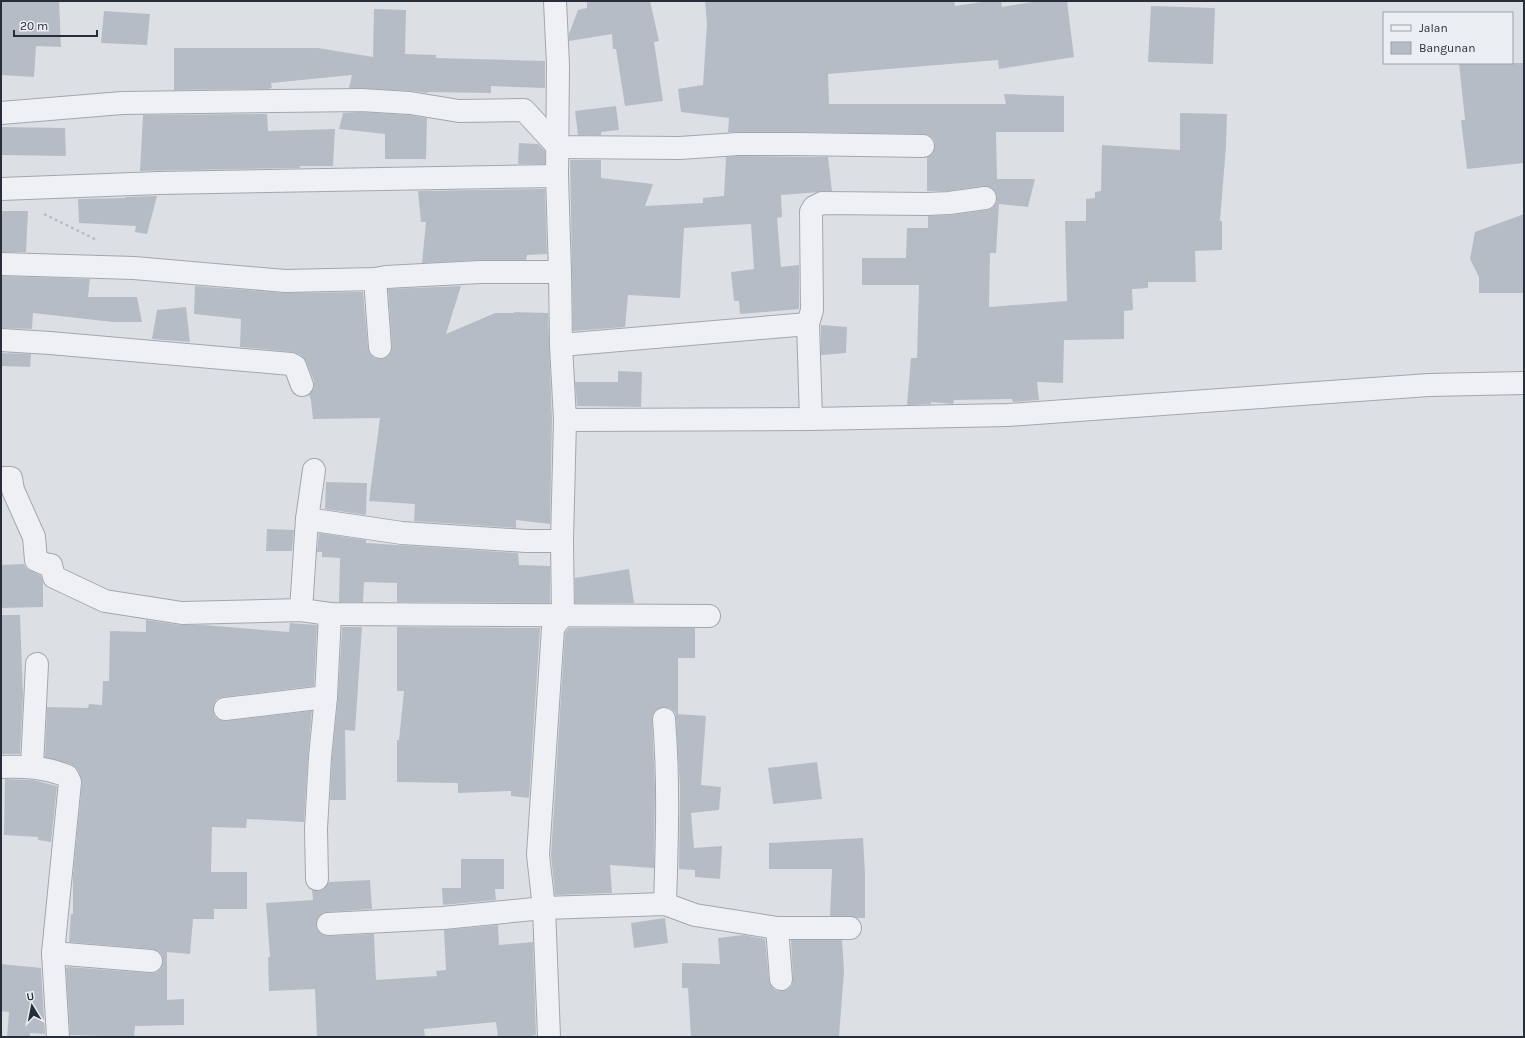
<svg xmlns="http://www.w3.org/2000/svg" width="1525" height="1038" font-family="Karla,sans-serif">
<rect width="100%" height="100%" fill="#dce0e5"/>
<!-- building -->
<g fill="#b6bcc5">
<path d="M 1,1 L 59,1 L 61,47 L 36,46 L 34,77 L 1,75 Z"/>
<path d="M 587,1 L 650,1 L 659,41 L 654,42 L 663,101 L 625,106 L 616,49 L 613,49 L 612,34 L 569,41 L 569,34 L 578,10 L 587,8 Z"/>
<path d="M 705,1 L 954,1 L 955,6 L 988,1 L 1001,1 L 1002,7 L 1038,1 L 1067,1 L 1074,57 L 999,69 L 998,60 L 828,74 L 829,104 L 1006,104 L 1004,94 L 1064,96 L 1064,132 L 996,132 L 997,179 L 1035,179 L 1028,207 L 999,204 L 996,253 L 990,253 L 989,307 L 1067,301 L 1065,221 L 1086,221 L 1086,199 L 1095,198 L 1095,192 L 1101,191 L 1102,145 L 1180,150 L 1180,113 L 1227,114 L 1226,146 L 1220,221 L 1222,221 L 1222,250 L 1195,251 L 1196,282 L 1148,282 L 1148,288 L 1132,289 L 1133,310 L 1124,311 L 1124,339 L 1064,340 L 1063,383 L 1037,382 L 1039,400 L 1013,402 L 1012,399 L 954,400 L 953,404 L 931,402 L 931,404 L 907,405 L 911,358 L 917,358 L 919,285 L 862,285 L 862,258 L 906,258 L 907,228 L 928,228 L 928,216 L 951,215 L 987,210 L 992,208 L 996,203 L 997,197 L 995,191 L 990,187 L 983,186 L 948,191 L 927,191 L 927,157 L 933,153 L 935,146 L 934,140 L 930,136 L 924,134 L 797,132 L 728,132 L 729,118 L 681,112 L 678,89 L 703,85 L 707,24 Z"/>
<path d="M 1151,6 L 1215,8 L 1213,64 L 1148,62 Z"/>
<path d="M 374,9 L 406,10 L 405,54 L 436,55 L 436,58 L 545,61 L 545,88 L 491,86 L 491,93 L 428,92 L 428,93 L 411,91 L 349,88 L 352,75 L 271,83 L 272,88 L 267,89 L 174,90 L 174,48 L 318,48 L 373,57 Z"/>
<path d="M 104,11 L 150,14 L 147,45 L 101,43 Z"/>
<path d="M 1459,63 L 1524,63 L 1524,163 L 1467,169 L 1461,120 L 1465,120 Z"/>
<path d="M 616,106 L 619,130 L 601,132 L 601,135 L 578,135 L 575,111 Z"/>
<path d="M 361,112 L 409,115 L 427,118 L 426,159 L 385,159 L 385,134 L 339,129 L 343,113 Z"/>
<path d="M 267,114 L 268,131 L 335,129 L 333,166 L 300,166 L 300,168 L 140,171 L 143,115 Z"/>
<path d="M 1,127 L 65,128 L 66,156 L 1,155 Z"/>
<path d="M 519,143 L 538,144 L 545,151 L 545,164 L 518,164 Z"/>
<path d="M 738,156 L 828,157 L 832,191 L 781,195 L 782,217 L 777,218 L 781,267 L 799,265 L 799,309 L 740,314 L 739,301 L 734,301 L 731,272 L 754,269 L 751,224 L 684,228 L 680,298 L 628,295 L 625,327 L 573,331 L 570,160 L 601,160 L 601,178 L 653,184 L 645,206 L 703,203 L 703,198 L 724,196 L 726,157 Z"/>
<path d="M 545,189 L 547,254 L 527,255 L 526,260 L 480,260 L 422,263 L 426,222 L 421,222 L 418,191 Z"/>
<path d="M 157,196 L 147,234 L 135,232 L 136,226 L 79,223 L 78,199 L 125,198 L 125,197 Z"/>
<path d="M 1,211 L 28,211 L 26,252 L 1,252 Z"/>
<path d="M 1524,214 L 1524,293 L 1479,293 L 1479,277 L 1470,259 L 1475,232 Z"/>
<path d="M 1,276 L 90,279 L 88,297 L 137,297 L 142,322 L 113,322 L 33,313 L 32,329 L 1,328 Z"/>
<path d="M 195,286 L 284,293 L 363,292 L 368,348 L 370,354 L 374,358 L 381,359 L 387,357 L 391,352 L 392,346 L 388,289 L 461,286 L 446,334 L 495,313 L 514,313 L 514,312 L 548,313 L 552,420 L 550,524 L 516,520 L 516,528 L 414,521 L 415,504 L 369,501 L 380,418 L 313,419 L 311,400 L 309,395 L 314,388 L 314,381 L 306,361 L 301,355 L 292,352 L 240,347 L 241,319 L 194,314 Z"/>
<path d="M 186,307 L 190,342 L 152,339 L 157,310 Z"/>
<path d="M 821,325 L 847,327 L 846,353 L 821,355 Z"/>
<path d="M 1,353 L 31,354 L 30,367 L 1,366 Z"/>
<path d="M 618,371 L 642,372 L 641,407 L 577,406 L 575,382 L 618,382 Z"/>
<path d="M 326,482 L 367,483 L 366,515 L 325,509 Z"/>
<path d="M 267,529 L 294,530 L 292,551 L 266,551 Z"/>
<path d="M 319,533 L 366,540 L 366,543 L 518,553 L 519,565 L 550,566 L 550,603 L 397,602 L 397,583 L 364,582 L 363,602 L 339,602 L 340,558 L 322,557 L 322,552 L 317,552 Z"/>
<path d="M 24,564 L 26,568 L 31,571 L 41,576 L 43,581 L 43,607 L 1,608 L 1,565 Z"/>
<path d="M 629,569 L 634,603 L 575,603 L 575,578 Z"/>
<path d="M 1,615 L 20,615 L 23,695 L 20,754 L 1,754 Z"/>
<path d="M 146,620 L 180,625 L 203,625 L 289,632 L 290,623 L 317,625 L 314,686 L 223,697 L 217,699 L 214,704 L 213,710 L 215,717 L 220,720 L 226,721 L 312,711 L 308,756 L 304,822 L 247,819 L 246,828 L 212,827 L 211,872 L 247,872 L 247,909 L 214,909 L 214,919 L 193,919 L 190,954 L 167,952 L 167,1000 L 184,999 L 184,1025 L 135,1026 L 134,1037 L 70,1035 L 66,968 L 68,967 L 150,973 L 157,972 L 161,968 L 163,962 L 162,955 L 158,951 L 152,949 L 69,942 L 71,914 L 73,914 L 73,875 L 82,783 L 78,770 L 72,765 L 45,757 L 47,707 L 88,708 L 89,704 L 102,705 L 103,681 L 109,681 L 110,631 L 146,632 Z"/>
<path d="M 342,627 L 362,627 L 355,731 L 345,730 L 346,800 L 330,800 L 332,758 L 338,698 Z"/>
<path d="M 397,627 L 540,628 L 529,798 L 511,796 L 511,791 L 458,793 L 458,783 L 397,782 L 397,740 L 399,740 L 404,691 L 397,691 Z"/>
<path d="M 569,628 L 695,628 L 695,658 L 678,658 L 678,714 L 706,716 L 701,785 L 721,787 L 719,810 L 691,813 L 694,848 L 722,846 L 720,879 L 695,877 L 695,870 L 679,869 L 680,788 L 676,718 L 675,712 L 670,708 L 663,707 L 657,709 L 653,714 L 652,719 L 655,789 L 654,868 L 610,865 L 612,893 L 555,895 L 551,855 L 565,633 Z"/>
<path d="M 817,762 L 822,799 L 773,804 L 768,768 Z"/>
<path d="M 5,779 L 33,780 L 57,786 L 51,842 L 38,840 L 38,837 L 4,835 Z"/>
<path d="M 863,838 L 865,874 L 865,918 L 857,918 L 850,916 L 830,916 L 832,869 L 769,869 L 769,843 Z"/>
<path d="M 461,859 L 504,859 L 504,889 L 495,889 L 496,900 L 443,905 L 442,888 L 461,888 Z"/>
<path d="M 370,880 L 372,909 L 327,912 L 322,913 L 317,919 L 316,925 L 318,931 L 323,935 L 329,936 L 374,934 L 376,980 L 437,976 L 436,971 L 446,970 L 444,930 L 498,925 L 499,945 L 533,942 L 536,1035 L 525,1037 L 498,1037 L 496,1022 L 424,1029 L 425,1037 L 317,1037 L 315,989 L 269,991 L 268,957 L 270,957 L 266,903 L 313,900 L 312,890 L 318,891 L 323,890 L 329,882 Z"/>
<path d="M 665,918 L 668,943 L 634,948 L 631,923 Z"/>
<path d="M 743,935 L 765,939 L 769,980 L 771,986 L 775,990 L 782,991 L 788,989 L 792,985 L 793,978 L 791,940 L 842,940 L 844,971 L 839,1037 L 691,1037 L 688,988 L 682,988 L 682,963 L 720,964 L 718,938 Z"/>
<path d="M 1,964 L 41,968 L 45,1034 L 30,1033 L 30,1037 L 7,1037 L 9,1012 L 1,1011 Z"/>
</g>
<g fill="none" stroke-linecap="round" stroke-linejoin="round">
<defs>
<g id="street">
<path d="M 1,113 L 122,103 L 361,100 L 410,103 L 459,111 L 524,110 L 558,147 L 680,148 L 738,144 L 797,144 L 923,146"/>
<path d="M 1,189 L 159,183 L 557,176"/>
<path d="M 2,264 L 134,268 L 285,281 L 375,279 L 386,277 L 480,272 L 560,272"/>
<path d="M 375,279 L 380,347"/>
<path d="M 1,340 L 50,343 L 291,364 L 295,366 L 302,385"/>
<path d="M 561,345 L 808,324"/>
<path d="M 811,419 L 808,324 L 812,310 L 811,212 L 814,207 L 822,203 L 927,204 L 949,203 L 985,198"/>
<path d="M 565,420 L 811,419 L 1008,415 L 1429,385 L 1524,383"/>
<path d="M 1,478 L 11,478 L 13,490 L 34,537 L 36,560 L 45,564 L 51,565 L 54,577 L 105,601 L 182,613 L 301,610 L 330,614 L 709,616"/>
<path d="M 307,519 L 402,533 L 526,541 L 562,541"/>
<path d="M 301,610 L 307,519 L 314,470"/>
<path d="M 225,709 L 326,697"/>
<path d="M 664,719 C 669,781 667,842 665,904"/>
<path d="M 32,766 L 37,664"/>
<path d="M 1,767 C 25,766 45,767 67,776 L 70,782 L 53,953 L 58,1037"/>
<path d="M 317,879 L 316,829 L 320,757 L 326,697 L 330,614"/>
<path d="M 328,924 L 443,918 L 544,908 L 665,904 L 695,915 L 777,928 L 850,928"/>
<path d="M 777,928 L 781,979"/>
<path d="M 53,953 L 151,961"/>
<path d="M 549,1037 L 544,908 L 538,855 L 553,628 L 563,615 L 562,541 L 565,420 L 561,345 L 560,272 L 557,176 L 558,65 L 555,1"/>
</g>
</defs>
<!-- street casing -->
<use href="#street" stroke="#a2a7ae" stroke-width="24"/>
<!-- path -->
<path stroke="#babec4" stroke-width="2.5" stroke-dasharray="3 3" stroke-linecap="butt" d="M 44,214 L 97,240"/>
<!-- street -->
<use href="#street" stroke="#eef0f4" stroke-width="22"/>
</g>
<!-- border -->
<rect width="1525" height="1038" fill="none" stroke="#272e3a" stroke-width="4"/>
<!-- legend -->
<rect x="1383" y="12" width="130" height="52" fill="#ebeef3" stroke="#9da1a9"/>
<rect x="1391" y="25" width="20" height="6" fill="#eef0f4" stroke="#9da1a9"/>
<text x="1419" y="32" font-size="12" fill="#272e3a">Jalan</text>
<rect x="1391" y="42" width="20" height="12" fill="#b6bcc5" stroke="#9da1a9"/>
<text x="1419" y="52" font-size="12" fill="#272e3a">Bangunan</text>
<!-- north arrow -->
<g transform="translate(32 1006) rotate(350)" stroke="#ebeef3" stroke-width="3" paint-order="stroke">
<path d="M0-3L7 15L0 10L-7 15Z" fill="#272e3a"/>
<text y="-6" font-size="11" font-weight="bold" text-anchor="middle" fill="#272e3a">U</text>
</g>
<!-- scale -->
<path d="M14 30v6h83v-6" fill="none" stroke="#272e3a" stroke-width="2"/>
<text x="20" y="30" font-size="12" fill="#272e3a" stroke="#ebeef3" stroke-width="3" paint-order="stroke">20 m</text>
</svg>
